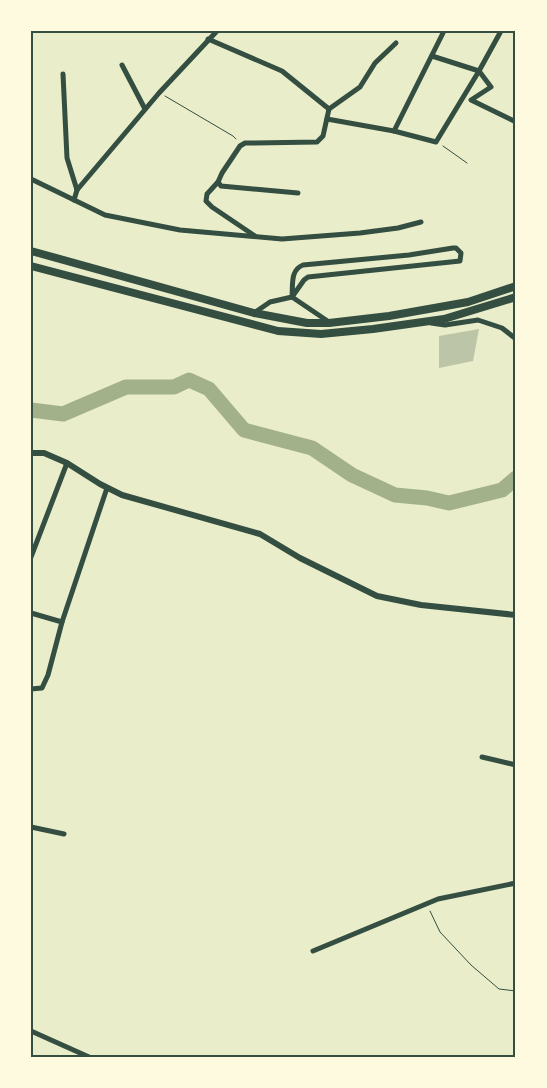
<svg xmlns="http://www.w3.org/2000/svg" width="547" height="1088" font-family="Poppins,sans-serif">
<rect width="100%" height="100%" fill="#e9edc9"/>
<g fill="none" stroke-linecap="round" stroke-linejoin="round">
<!-- river -->
<path stroke="#a3b18a" stroke-width="15" d="M 31,410 L 63,414 L 126,387 L 174,387 L 189,380 L 209,389 L 244,430 L 312,448 L 352,475 L 395,495 L 427,498 L 449,503 L 502,490 L 516,478"/>
</g>
<!-- building -->
<path fill="#bcc5a7" d="M 479,329 L 473,361 L 439,368 L 439,336 Z"/>
<g fill="none" stroke-linecap="round" stroke-linejoin="round">
<!-- path -->
<g stroke="#344e41" stroke-width="1">
<path d="M 165,96 L 233,136 L 236,139"/>
<path d="M 443,146 L 467,163"/>
<path d="M 430,911 L 440,932 L 471,965 L 499,989 L 516,991"/>
</g>
<!-- minor -->
<g stroke="#344e41" stroke-width="5">
<path d="M 208,39 L 282,71 L 329,109"/>
<path d="M 432,56 L 479,71 L 491,87 L 471,100 L 516,122"/>
<path d="M 122,65 L 145,109"/>
<path d="M 63,74 L 67,158 L 77,190"/>
<path d="M 329,109 L 360,87 L 375,63 L 396,43"/>
<path d="M 327,119 L 394,131 L 436,142 L 479,71 L 501,31"/>
<path d="M 394,131 L 444,31"/>
<path d="M 31,179 L 105,215 L 180,230 L 282,239 L 360,233 L 398,228 L 421,222"/>
<path d="M 218,182 L 221,186 L 298,193"/>
<path d="M 74,200 L 77,190 L 159,93 L 217,31"/>
<path d="M 255,236 L 212,207 L 206,201 L 207,194 L 218,182 L 222,173 L 240,146 L 245,143 L 252,143 L 317,142 L 323,136 L 329,109"/>
<path d="M 292,297 L 329,322"/>
<path d="M 254,313 L 270,302 L 292,297 L 304,280 L 308,277 L 460,261 L 461,253 L 456,248 L 453,248 L 409,255 L 303,265 C 290,270 293,285 292,297"/>
<path d="M 431,323 L 445,325 L 478,320 L 502,328 L 516,339"/>
<path d="M 31,557 L 67,463"/>
<path d="M 31,613 L 62,622"/>
<path d="M 31,689 L 42,688 L 48,675 L 62,622 L 107,488"/>
<path d="M 482,757 L 516,765"/>
<path d="M 31,827 L 64,834"/>
<path d="M 313,951 L 438,899 L 516,883"/>
<path d="M 31,1031 L 89,1057"/>
</g>
<!-- tertiary -->
<path stroke="#344e41" stroke-width="6" d="M 31,453 L 44,453 L 67,463 L 100,484 L 122,495 L 260,534 L 300,558 L 377,596 L 421,605 L 516,615"/>
<!-- primary -->
<g stroke="#344e41" stroke-width="8">
<path d="M 31,251 L 254,313 L 307,323 L 329,323 L 389,316 L 468,302 L 516,286"/>
<path d="M 31,266 L 278,331 L 321,334 L 373,329 L 444,319 L 516,297"/>
</g>
</g>
<!-- border -->
<rect width="547" height="1088" fill="none" stroke="#fefae0" stroke-width="65"/>
<rect x="32" y="32" width="482" height="1024" fill="none" stroke="#344e41" stroke-width="2"/>
</svg>
